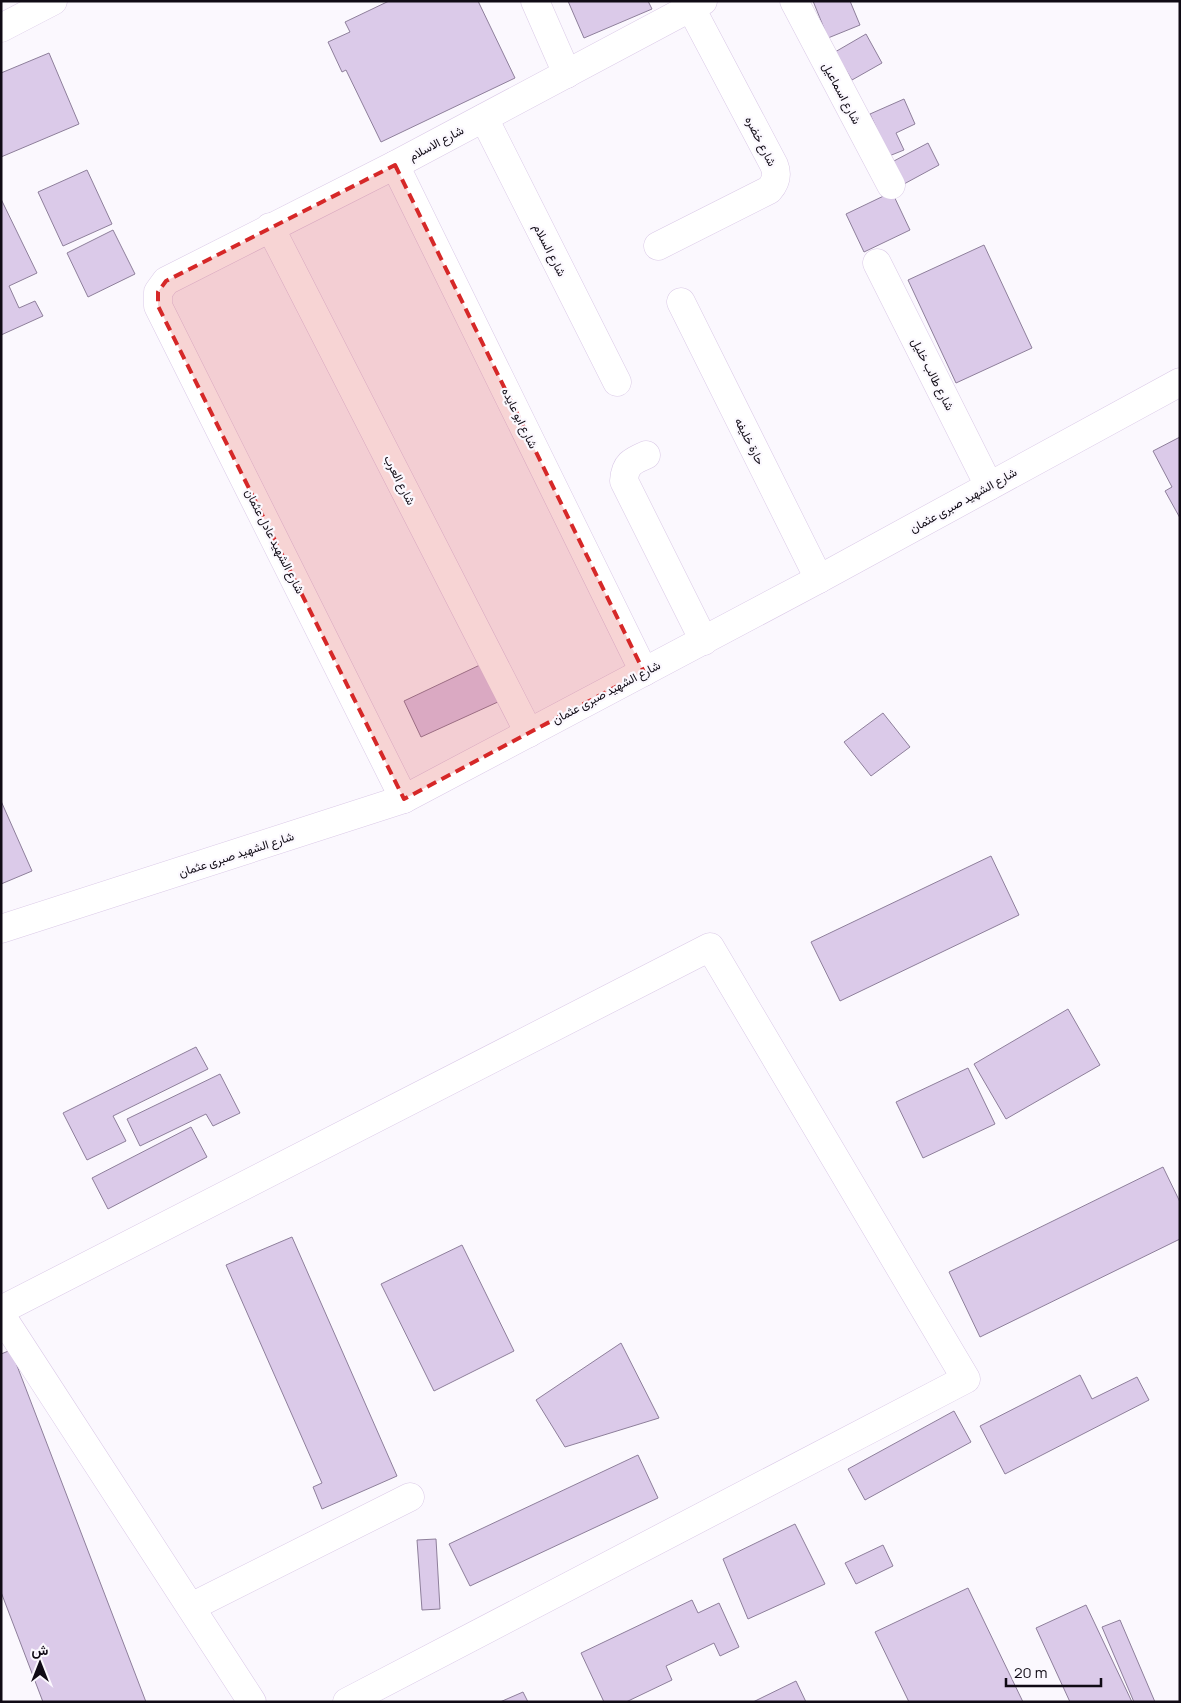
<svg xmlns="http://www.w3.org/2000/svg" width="1181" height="1703" font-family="Manrope,Vazirmatn,sans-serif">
<rect width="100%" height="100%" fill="#fbf8fe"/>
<!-- building -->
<g fill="#dbcae9" stroke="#8e7f9b">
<path d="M 389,1 L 478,1 L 515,78 L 381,142 L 346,70 L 342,72 L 328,42 L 350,32 L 345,22 Z"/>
<path d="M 568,1 L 648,1 L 652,9 L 584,38 Z"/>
<path d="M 813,1 L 850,1 L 860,25 L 828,38 Z"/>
<path d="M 866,34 L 882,63 L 852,80 L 835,52 Z"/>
<path d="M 49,53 L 79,124 L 1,157 L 1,73 Z"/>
<path d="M 904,99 L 915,124 L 896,133 L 904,150 L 889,156 L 870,114 Z"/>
<path d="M 928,143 L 939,165 L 904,184 L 892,162 Z"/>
<path d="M 87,170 L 112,224 L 63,246 L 38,192 Z"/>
<path d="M 892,192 L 910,230 L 864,252 L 846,214 Z"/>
<path d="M 1,199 L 37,273 L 9,286 L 19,308 L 35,301 L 43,316 L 1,335 Z"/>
<path d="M 113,230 L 135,274 L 88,297 L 67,253 Z"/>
<path d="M 984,245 L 1032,348 L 956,383 L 908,280 Z"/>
<path d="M 1180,437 L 1180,518 L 1165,491 L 1172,487 L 1153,451 Z"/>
<path d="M 482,664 L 500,701 L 421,737 L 404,701 Z"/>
<path d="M 883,713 L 910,747 L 871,776 L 844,742 Z"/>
<path d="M 1,801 L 32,871 L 1,884 Z"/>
<path d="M 991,856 L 1019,915 L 840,1001 L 811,942 Z"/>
<path d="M 1068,1009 L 1100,1065 L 1006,1119 L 974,1064 Z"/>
<path d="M 196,1047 L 208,1069 L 113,1116 L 126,1141 L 87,1160 L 63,1113 Z"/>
<path d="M 968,1068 L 995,1124 L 923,1158 L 896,1102 Z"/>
<path d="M 220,1074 L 240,1113 L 213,1126 L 206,1114 L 140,1146 L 127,1119 Z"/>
<path d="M 191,1127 L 207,1157 L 108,1209 L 92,1178 Z"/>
<path d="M 1163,1167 L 1180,1202 L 1180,1239 L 980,1337 L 949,1272 Z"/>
<path d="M 292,1237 L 397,1476 L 322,1509 L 313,1487 L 322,1483 L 226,1265 Z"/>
<path d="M 462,1245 L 514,1351 L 434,1391 L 381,1284 Z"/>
<path d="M 621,1343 L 659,1418 L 565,1447 L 536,1400 Z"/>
<path d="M 11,1350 L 146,1702 L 43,1702 L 1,1592 L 1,1354 Z"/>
<path d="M 1080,1375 L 1092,1399 L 1137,1377 L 1149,1400 L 1005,1474 L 980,1426 Z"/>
<path d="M 954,1411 L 971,1442 L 865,1500 L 848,1469 Z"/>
<path d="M 638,1455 L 658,1498 L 470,1586 L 449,1544 Z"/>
<path d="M 795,1524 L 825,1584 L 748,1619 L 723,1559 Z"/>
<path d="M 436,1539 L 440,1609 L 422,1610 L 417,1540 Z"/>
<path d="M 883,1545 L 893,1566 L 856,1584 L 845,1563 Z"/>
<path d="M 968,1588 L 1023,1702 L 909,1702 L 875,1632 Z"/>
<path d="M 692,1600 L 698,1613 L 719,1603 L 739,1647 L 720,1656 L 714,1643 L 666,1666 L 672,1680 L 626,1702 L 604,1702 L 581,1653 Z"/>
<path d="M 1086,1605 L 1132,1702 L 1070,1702 L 1036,1628 Z"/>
<path d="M 1120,1620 L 1155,1702 L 1134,1702 L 1102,1627 Z"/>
<path d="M 796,1681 L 806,1702 L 753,1702 Z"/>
<path d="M 523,1692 L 528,1702 L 500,1702 Z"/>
</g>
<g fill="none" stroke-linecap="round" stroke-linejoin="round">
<defs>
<g id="minor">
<path d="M 535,1 L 567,74"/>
<path d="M 794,1 L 891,185"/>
<path d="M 1,28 L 53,1"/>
<path d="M 484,118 L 617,382"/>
<path d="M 395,165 L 644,672"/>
<path d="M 270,227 L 529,733"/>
<path d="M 658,246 L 769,190 C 776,182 778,175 774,165 L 691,8"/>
<path d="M 877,263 L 989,486"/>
<path d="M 681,302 L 819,579"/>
<path d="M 646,455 C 632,461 625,464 624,481 L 704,641"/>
<path d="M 404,799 L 158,306 L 158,292 L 166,281 L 395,165 L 703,1"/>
<path d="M 1,929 L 404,799 L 819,579 L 1180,382"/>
<path d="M 1,1310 L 710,947 L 966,1379 L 347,1702"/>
<path d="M 1,1315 L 252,1702"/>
<path d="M 191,1607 L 410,1497"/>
</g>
</defs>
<!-- minor casing -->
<use href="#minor" stroke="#dac9e7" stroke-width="29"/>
<!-- minor -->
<use href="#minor" stroke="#fff" stroke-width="28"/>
</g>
<!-- marked area -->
<path fill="#d62828" fill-opacity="0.2" stroke="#d62828" stroke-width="4" stroke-dasharray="10 6" stroke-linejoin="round" d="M 395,165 L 644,672 L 404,799 L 158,306 L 158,292 L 166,281 Z"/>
<g text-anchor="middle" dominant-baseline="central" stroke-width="4.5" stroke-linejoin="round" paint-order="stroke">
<!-- street labels -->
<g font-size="12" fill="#100b15" stroke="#fbf8fe">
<text transform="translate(842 93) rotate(62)">شارع اسماعيل</text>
<text transform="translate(761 141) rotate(63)">شارع خضره</text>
<text transform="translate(436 143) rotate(-28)">شارع الاسلام</text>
<text transform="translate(550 250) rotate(63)">شارع السلام</text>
<text transform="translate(933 374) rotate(63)">شارع طالب خليل</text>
<text transform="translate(520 418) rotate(64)">شارع ابو عايده</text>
<text transform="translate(750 441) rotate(63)">حارة خليفه</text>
<text transform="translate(400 480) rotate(63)">شارع العرب</text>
<text transform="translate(963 500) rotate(-29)">شارع الشهيد صبرى عثمان</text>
<text transform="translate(275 541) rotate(63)">شارع الشهيد عادل عثمان</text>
<text transform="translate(606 692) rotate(-28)">شارع الشهيد صبرى عثمان</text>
<text transform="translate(236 854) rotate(-18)">شارع الشهيد صبرى عثمان</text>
</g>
</g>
<!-- border -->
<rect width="1181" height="1703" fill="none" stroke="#100b15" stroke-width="5"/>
<!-- north arrow -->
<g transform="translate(40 1663)" stroke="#fbf8fe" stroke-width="4" paint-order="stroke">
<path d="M0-4L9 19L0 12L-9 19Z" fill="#100b15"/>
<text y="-8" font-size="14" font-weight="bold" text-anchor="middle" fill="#100b15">ش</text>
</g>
<!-- scale -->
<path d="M1006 1678v8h95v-8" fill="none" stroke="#100b15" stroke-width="2.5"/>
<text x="1014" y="1678" font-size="15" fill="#100b15" stroke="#fbf8fe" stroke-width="4" paint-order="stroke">20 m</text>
</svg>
